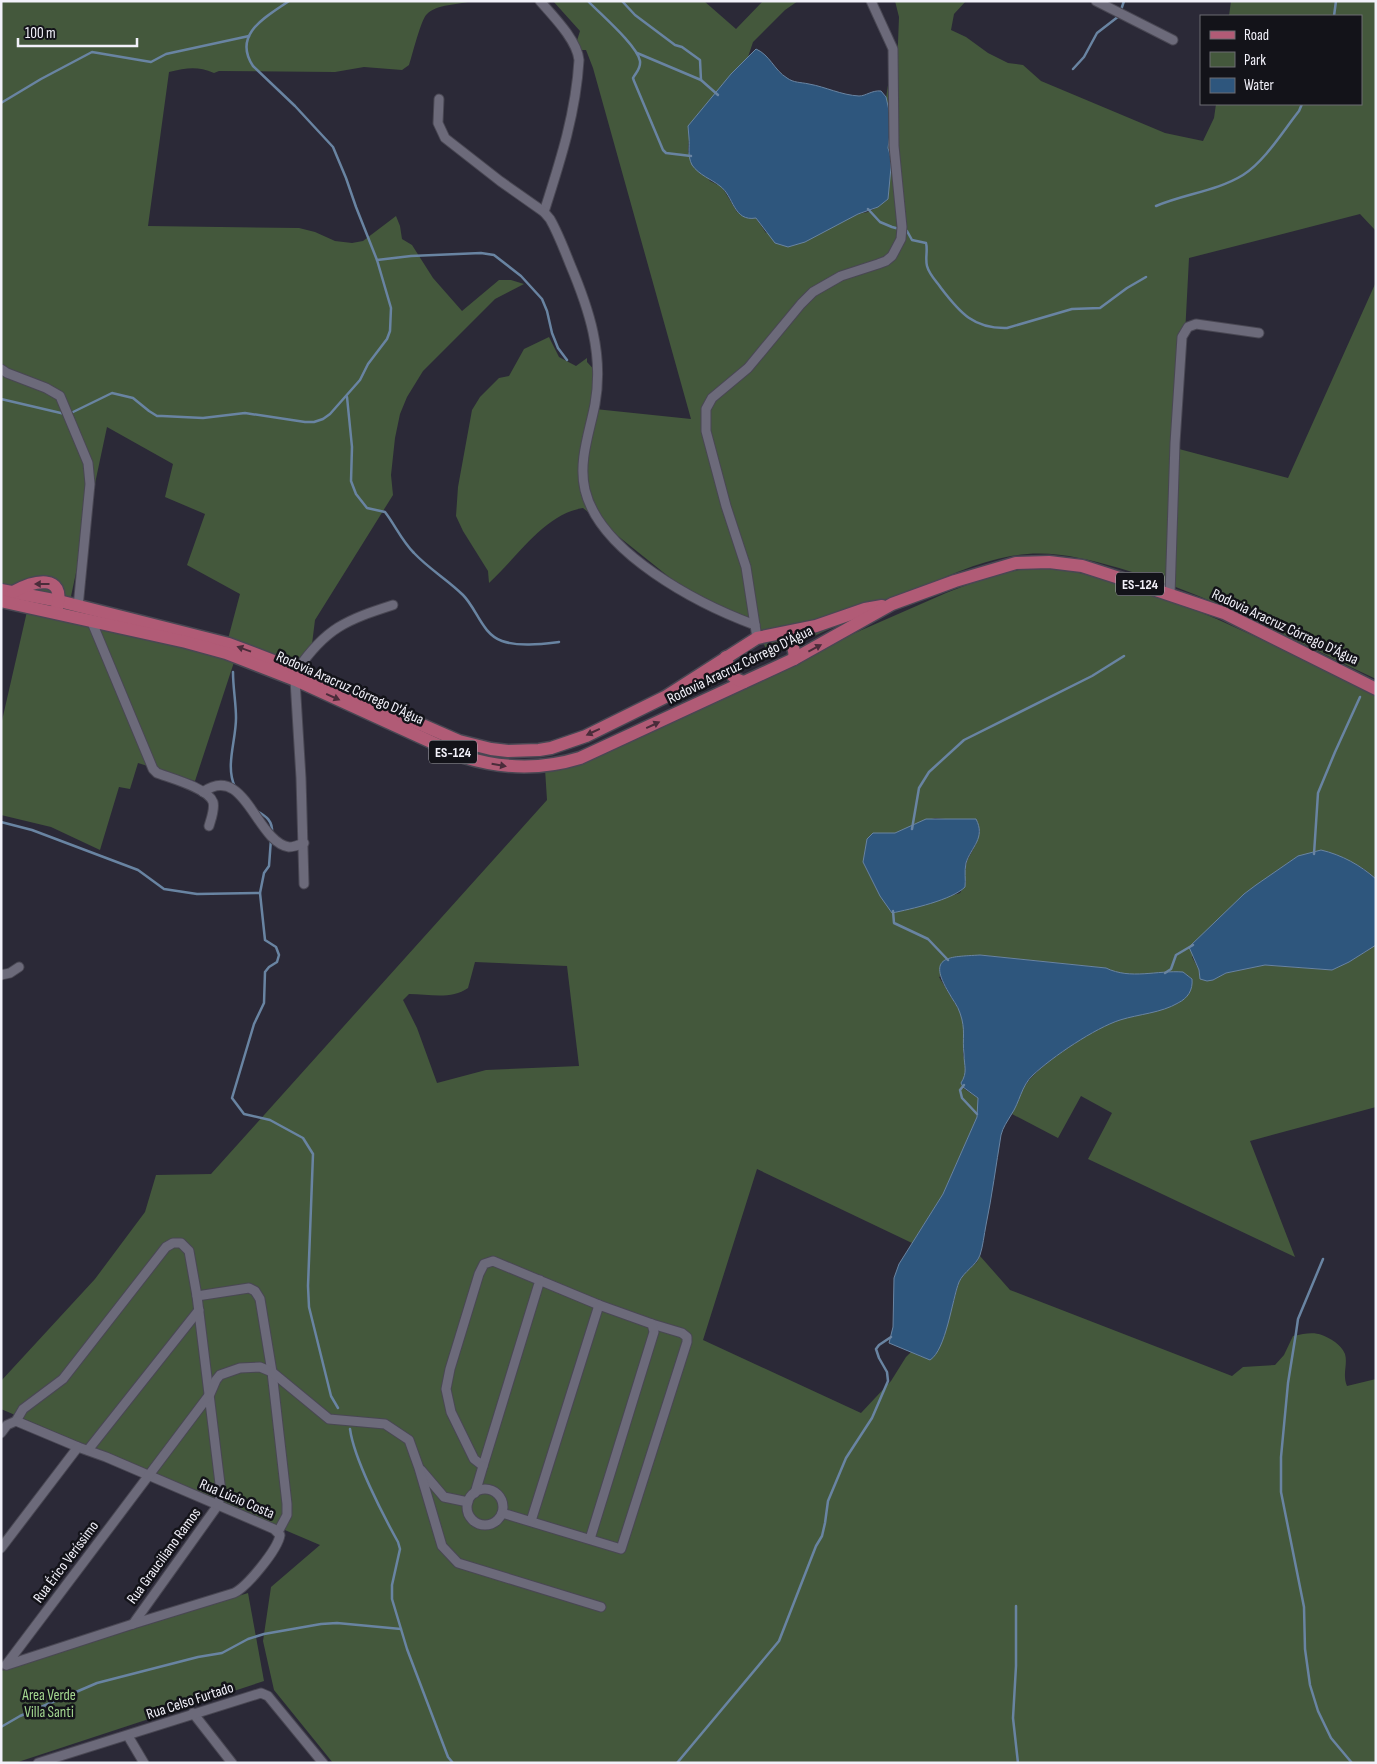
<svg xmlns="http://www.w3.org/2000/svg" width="1377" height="1764" font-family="'Sofia Sans Condensed',sans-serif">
<rect width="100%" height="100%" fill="#2b2937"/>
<!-- green -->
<g fill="#44583c" fill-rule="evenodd">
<path d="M 1,1 L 472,1 C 458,5 437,4 427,14 C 421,19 412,56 409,65 L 402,70 L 364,67 L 335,72 L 219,71 L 214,73 C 197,66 187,68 169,72 L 148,226 L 299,228 L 315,232 L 335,241 L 352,243 L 363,241 L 396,216 L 400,226 L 402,239 L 412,245 L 433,278 L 462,311 L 499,280 L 511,280 L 524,284 L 495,299 L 423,371 L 407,397 L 400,414 L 395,438 L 391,475 L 393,495 L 315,620 L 311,652 L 304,664 L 228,639 L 240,594 L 187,565 L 205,514 L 165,497 L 173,464 L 107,427 L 70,601 L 1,586 Z"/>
<path d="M 553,1 L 704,1 L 736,29 L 763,1 L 798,1 L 785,10 L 753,42 L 748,57 L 688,126 L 689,138 L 688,152 L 710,181 L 722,187 L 737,212 L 756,218 L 766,233 L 868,212 L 878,207 L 888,199 L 891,158 L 888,148 L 890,134 L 886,98 L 890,72 L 897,52 L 898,43 L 899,17 L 895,1 L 966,1 L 954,14 L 951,30 L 966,37 L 988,53 L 1008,63 L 1023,65 L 1041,81 L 1165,133 L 1203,141 L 1214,118 L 1216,104 L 1361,104 L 1361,16 L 1229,16 L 1231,1 L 1376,1 L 1376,231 L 1360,214 L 1189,258 L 1179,449 L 1288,478 L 1376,282 L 1376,679 C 1291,639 1209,594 1119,568 C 1083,558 1049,549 1011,556 C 977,562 943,578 911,592 C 864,613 817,635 770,656 L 759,635 L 753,630 L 699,601 L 583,508 C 544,514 516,559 489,583 L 488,571 L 463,531 L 456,516 L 458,487 L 472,410 L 480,397 L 499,378 L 509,376 L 524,349 L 549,337 L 559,357 L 576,366 L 587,358 L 587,362 L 599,375 L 595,409 L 691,419 L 593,68 L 586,50 L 574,50 L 580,31 Z"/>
<path d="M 1047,567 C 1163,584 1271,645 1376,695 L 1376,879 L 1364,869 L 1351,862 L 1298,856 L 1244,894 L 1192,957 L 1199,970 L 1200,978 L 1213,980 L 1226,973 L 1265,965 L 1332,970 L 1349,962 L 1376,945 L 1376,1107 L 1250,1141 L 1295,1257 L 1088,1159 L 1112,1113 L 1081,1096 L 1058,1138 L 1012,1114 C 1018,1101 1022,1087 1032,1077 C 1048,1059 1097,1027 1119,1020 C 1139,1014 1159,1010 1179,1003 L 1192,979 L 1183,972 C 1157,972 1130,980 1106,968 L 980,955 L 939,977 L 959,1010 L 965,1027 L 963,1054 L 967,1071 L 961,1083 L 963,1088 L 978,1098 L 977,1117 L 943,1194 L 912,1243 L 757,1169 L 703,1340 L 861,1413 L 891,1381 L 906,1357 L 911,1352 L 922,1357 L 933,1357 L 944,1336 L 959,1282 L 964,1274 L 977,1262 L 980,1256 L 1010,1290 L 1232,1376 L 1243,1367 L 1275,1365 L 1284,1355 L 1293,1336 C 1311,1332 1319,1331 1335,1342 C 1339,1345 1343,1349 1345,1354 C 1348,1365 1342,1374 1347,1386 L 1376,1379 L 1376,1763 L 333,1763 L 274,1690 L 263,1641 L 271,1587 L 320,1545 L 1,1409 L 1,1381 L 95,1279 L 145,1212 L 156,1175 L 211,1174 L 547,800 L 545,769 L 946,593 C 982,579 1008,569 1047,567 ZM 935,818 L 945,819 L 980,830 L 976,844 L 967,861 L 964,875 L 966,882 L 960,893 L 919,906 L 892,913 L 875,886 L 863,862 L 867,839 L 873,833 L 895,833 L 916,824 ZM 475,962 L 567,966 L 579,1066 L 486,1070 L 437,1083 L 417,1028 L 403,1000 L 409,994 C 429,994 451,1000 468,988 Z"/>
<path d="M 28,607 L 236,656 L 195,781 L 138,763 L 130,789 L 119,787 L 100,850 L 51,827 L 1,815 L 1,725 Z"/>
<path d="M 248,1593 L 264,1681 L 15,1763 L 1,1763 L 1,1671 Z"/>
</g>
<!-- water -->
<g fill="#2e567d" stroke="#6984a2">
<path d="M 756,49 C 770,55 774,70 787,78 C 794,83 800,82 809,84 C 826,87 841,95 859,96 C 866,96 872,90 881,91 L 886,97 L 890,115 L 890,134 L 888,148 L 891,158 L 891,167 L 888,199 L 878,207 L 858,214 L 805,242 L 788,247 L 775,243 L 756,218 C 733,222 734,196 720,186 C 711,179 699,175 692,165 C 687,155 690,147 689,138 C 689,134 688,130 688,126 L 731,74 Z"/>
<path d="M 926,819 L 976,819 C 986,838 971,847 966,863 C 964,872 966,879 965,887 C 952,900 911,909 892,913 L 880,896 L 863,862 L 867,839 L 873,833 L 895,833 Z"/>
<path d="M 1321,850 C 1342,855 1360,865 1376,879 L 1376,945 L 1349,962 L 1332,970 L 1265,965 L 1226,973 L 1213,980 L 1207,981 L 1200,979 L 1199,970 L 1189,947 L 1244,894 L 1256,885 L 1298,856 Z"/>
<path d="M 980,955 L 1106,968 C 1131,980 1157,970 1183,972 L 1192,979 C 1193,990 1188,998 1178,1003 C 1161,1013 1139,1014 1120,1020 C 1095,1028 1052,1057 1033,1075 C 1021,1086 1020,1102 1011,1115 C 1007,1122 1003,1127 1001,1135 C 996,1165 992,1196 986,1225 C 984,1235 983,1246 980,1255 C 976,1266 964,1271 959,1282 C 952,1300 946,1350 930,1360 L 889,1343 L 893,1327 L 894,1278 L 899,1264 L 943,1194 L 977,1117 L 978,1098 L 963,1087 L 961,1083 C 968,1072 964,1066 964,1054 C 962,1038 966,1030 960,1013 C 958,1006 952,999 949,993 C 926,955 949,957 980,955 Z"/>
</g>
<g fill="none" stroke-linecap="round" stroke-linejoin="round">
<!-- stream -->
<g stroke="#6984a2" stroke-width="2.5">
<path d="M 588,1 C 599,13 637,45 640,61 C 641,69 636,72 633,78 L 634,81 L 663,150 L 666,153 L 691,156"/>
<path d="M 622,1 L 635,15 L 675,45 L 682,47 L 700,60 L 701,80"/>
<path d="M 1334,16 L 1336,1"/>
<path d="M 637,53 L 701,80 L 718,95"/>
<path d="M 1073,69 L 1084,57 L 1097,33 L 1119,16 L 1124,1"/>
<path d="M 1,103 L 41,79 L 92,52 L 151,62 L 166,54 L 249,36"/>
<path d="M 1156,206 C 1184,194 1217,191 1243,175 C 1265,161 1283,131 1299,111 L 1302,104"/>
<path d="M 868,209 L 880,222 L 892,227 L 907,231 L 912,240 L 926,243 C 928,250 925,258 927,266 C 929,274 936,281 941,288 C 960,313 974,329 1007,328 L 1072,309 L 1100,308 L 1127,288 L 1146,277"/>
<path d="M 377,260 L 411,256 L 481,253 L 494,255 L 521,276 L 542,299 L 547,311 L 552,333 L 558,348 L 567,360"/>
<path d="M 347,397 L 352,447 L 351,481 L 356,494 L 367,508 L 385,512 C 395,525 402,541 414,553 C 429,569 448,580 463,595 C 477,609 482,634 502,641 C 519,647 542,644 559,642"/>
<path d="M 1,399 L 65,414"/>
<path d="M 71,413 L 112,393 L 133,398 L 149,411 L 157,416 L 162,416 L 203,418 L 245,413 L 305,422 L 314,422 L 323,419 L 330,414 L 360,380 L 368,364 L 387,339 L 390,331 L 391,308 L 377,260 L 356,207 L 346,178 L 333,147 L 295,106 L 253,66 C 232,34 266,17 289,1"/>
<path d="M 233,672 C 233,688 236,703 236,718 C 236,741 225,766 235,787"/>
<path d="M 257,811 C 266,816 273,821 272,833"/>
<path d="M 1,822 L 32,830 L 138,870 L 164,889 L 197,894 L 260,893"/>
<path d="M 912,829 L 919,788 L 929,772 L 964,740 L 1092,676 L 1124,656"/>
<path d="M 271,839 L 269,866 L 264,873 L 260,893 L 265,940 L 276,947 L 279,955 L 277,962 L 269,967 L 265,972 L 264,1003 L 254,1024 L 232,1098 L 244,1114 L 270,1120 L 303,1138 L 313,1154 L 308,1286 L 309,1307 L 331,1396 L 338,1408"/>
<path d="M 1314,854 L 1318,793 L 1335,752 L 1360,697"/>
<path d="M 893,911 L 894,923 L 928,939 L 948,960"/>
<path d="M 1165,973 L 1171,969 L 1176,955 L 1193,945"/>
<path d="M 964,1085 L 960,1090 L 962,1098 L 977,1114"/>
<path d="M 1323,1259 L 1298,1319 L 1296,1333 L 1288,1383 L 1281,1457 L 1281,1492 L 1304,1607 L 1305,1649 L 1310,1685 L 1318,1711 L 1331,1738 L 1352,1763"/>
<path d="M 350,1429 C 354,1459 383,1515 398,1542 L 400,1549 L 392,1585 L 392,1599 L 407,1649 L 448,1757 L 453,1763"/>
<path d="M 1016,1606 L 1016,1666 L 1013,1718 L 1018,1763"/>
<path d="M 1,1727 L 20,1716 L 97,1683 L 198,1657 L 222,1653 L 248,1639 L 264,1634 L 321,1624 L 337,1623 L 401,1629"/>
<path d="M 677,1763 L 779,1641 L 816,1546 L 822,1536 L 825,1523 L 828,1501 L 846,1458 L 872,1418 L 888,1381 L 887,1372 L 879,1358 L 876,1349 L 879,1345 L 891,1337"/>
</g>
<defs>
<g id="street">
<path d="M 540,1 C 553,16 577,40 579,60 C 576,113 560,162 544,212"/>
<path d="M 1096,1 L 1173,40"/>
<path d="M 439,99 L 438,123 L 445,138 L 500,181 L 544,212 L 550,219 C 558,233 564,249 570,264 C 589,309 604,354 595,404 C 590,431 578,461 585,490 C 600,553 698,604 755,625"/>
<path d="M 1,369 L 7,373 L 46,388 L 60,396 L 88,463 L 90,484 L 78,607"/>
<path d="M 1170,595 L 1175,443 L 1182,337 L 1188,327 L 1196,324 L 1259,333"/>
<path d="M 91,620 L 153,769 L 157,773 C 170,778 208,788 213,802 C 215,809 211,819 209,826"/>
<path d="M 757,638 L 746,567 L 726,506 L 706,431 L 706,409 L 712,398 L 748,368 L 801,304 L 813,292 L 841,276 L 878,264 L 886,261 L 892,256 L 901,239 L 902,227 L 894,146 L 893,49 L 871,1"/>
<path d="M 297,670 C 326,628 346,620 393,605"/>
<path d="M 295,680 L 301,778 L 304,884"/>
<path d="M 203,792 C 245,762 256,842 289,847 C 294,847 299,845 304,843"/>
<path d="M 1,975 L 10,973 L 19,967"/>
<path d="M 540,1280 L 483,1466 L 474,1459 L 451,1412 L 446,1389 L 450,1369 L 479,1274 L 484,1264 L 493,1261 L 599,1305"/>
<path d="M 197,1296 L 249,1288 L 255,1291 L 260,1299 L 272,1372 L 287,1504 L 287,1515 L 278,1532"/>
<path d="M 16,1421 L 23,1409 L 63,1379 L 166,1247 L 173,1243 L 181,1243 L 189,1251 L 197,1296 L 221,1492 L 218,1505 L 133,1624"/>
<path d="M 1,1433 L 7,1425 L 16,1421 L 78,1447 L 106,1457 L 274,1529 L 280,1535 C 278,1549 247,1587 234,1593 L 133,1624 L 7,1665"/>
<path d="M 88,1450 L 199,1310"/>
<path d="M 421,1470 L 444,1497 L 468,1502"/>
<circle cx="485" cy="1507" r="18"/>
<path d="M 475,1493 L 483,1466"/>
<path d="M 502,1513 L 621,1549 L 687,1342 L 687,1337 L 682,1333 L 652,1324"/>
<path d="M 531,1521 L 599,1305 L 652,1324 L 654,1332 L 590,1539"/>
<path d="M 1,1548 L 78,1447"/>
<path d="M 6,1665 L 210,1394 L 216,1380 L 220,1375 L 240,1368 L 260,1367 L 272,1372 L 329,1419 L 385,1424 L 409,1440 L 419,1468 L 442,1546 L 458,1563 L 601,1607"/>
<path d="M 193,1713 L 232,1763"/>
<path d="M 128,1736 L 144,1763"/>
<path d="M 38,1763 L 261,1693 L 268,1696 L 323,1763"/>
</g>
<g id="primary">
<path d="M 1,590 L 59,601 L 229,644 L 292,668 L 459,741 L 491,749 L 508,751 L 539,750 L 551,748 L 586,736 L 665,697 L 757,638 L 816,626 L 865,609 L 882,606"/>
<path d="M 13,592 C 33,581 66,572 57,608"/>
<path d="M 1,601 L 186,642 L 226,653 L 298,681 L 464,757 C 503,769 541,770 580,758 L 794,659 L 892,604 L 955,581 L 1016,563 L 1049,562 L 1082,566 L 1138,584 L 1224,613 L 1376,689"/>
<path d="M 783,633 C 790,641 796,648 794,659"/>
<path d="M 726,657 C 729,670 730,679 744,682"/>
</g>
</defs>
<!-- street casing -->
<use href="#street" stroke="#494753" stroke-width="11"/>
<!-- primary casing -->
<use href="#primary" stroke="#494753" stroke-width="15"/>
<!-- street -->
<use href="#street" stroke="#6c6a7a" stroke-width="9"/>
<!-- primary -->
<use href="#primary" stroke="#b15b76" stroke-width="12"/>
</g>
<!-- one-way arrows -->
<defs><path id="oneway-solid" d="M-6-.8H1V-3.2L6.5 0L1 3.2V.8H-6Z" transform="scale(1.25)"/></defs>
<g fill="#4a2c3a">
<use href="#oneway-solid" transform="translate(42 584) rotate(-180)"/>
<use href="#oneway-solid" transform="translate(815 648) rotate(-28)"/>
<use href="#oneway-solid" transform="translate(244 649) rotate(-160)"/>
<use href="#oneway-solid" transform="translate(333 697) rotate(24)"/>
<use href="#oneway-solid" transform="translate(653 725) rotate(-25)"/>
<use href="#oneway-solid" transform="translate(593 732) rotate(155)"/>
<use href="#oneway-solid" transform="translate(499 765) rotate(10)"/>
</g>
<g text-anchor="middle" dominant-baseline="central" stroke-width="5" stroke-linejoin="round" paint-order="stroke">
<!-- shield labels -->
<g fill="#131319" stroke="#afaeb6" stroke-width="1">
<rect x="1116" y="572.5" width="48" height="23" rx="4"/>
<rect x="429" y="740.5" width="48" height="23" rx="4"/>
</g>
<g font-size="14" font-weight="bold" fill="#f2f1fa">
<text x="1140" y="584">ES-124</text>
<text x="453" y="752">ES-124</text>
</g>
<!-- street labels -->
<g font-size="15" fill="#f2f1fa" stroke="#131319">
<text transform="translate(1285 627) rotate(25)">Rodovia Aracruz Córrego D'Água</text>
<text transform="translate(740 665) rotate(-26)">Rodovia Aracruz Córrego D'Água</text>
<text transform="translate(350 688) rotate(24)">Rodovia Aracruz Córrego D'Água</text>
<text transform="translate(237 1499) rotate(23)">Rua Lúcio Costa</text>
<text transform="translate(164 1556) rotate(-54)">Rua Grauciliano Ramos</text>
<text transform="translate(66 1562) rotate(-53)">Rua Érico Veríssimo</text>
<text transform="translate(190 1701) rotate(-18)">Rua Celso Furtado</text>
</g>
<!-- park labels -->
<g font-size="15" fill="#a4d790" stroke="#131319">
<text x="49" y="1695">Area Verde<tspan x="49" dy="17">Villa Santi</tspan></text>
</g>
</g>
<!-- border -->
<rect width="1377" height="1764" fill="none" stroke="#f2f1fa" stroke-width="5"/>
<!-- legend -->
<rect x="1200" y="15" width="162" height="90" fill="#131319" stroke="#6c6c73"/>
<rect x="1210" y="31" width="25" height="8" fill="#b15b76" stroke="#6c6c73"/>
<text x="1244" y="40" font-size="15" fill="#f2f1fa">Road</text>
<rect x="1210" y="52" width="25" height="15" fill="#44583c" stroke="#6c6c73"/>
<text x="1244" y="65" font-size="15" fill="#f2f1fa">Park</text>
<rect x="1210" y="78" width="25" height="15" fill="#2e567d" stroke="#6c6c73"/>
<text x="1244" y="90" font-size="15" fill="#f2f1fa">Water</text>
<!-- scale -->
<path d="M18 38v8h119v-8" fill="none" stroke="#f2f1fa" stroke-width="2.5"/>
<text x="25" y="38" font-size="15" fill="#f2f1fa" stroke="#131319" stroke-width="4" paint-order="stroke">100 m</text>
</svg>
